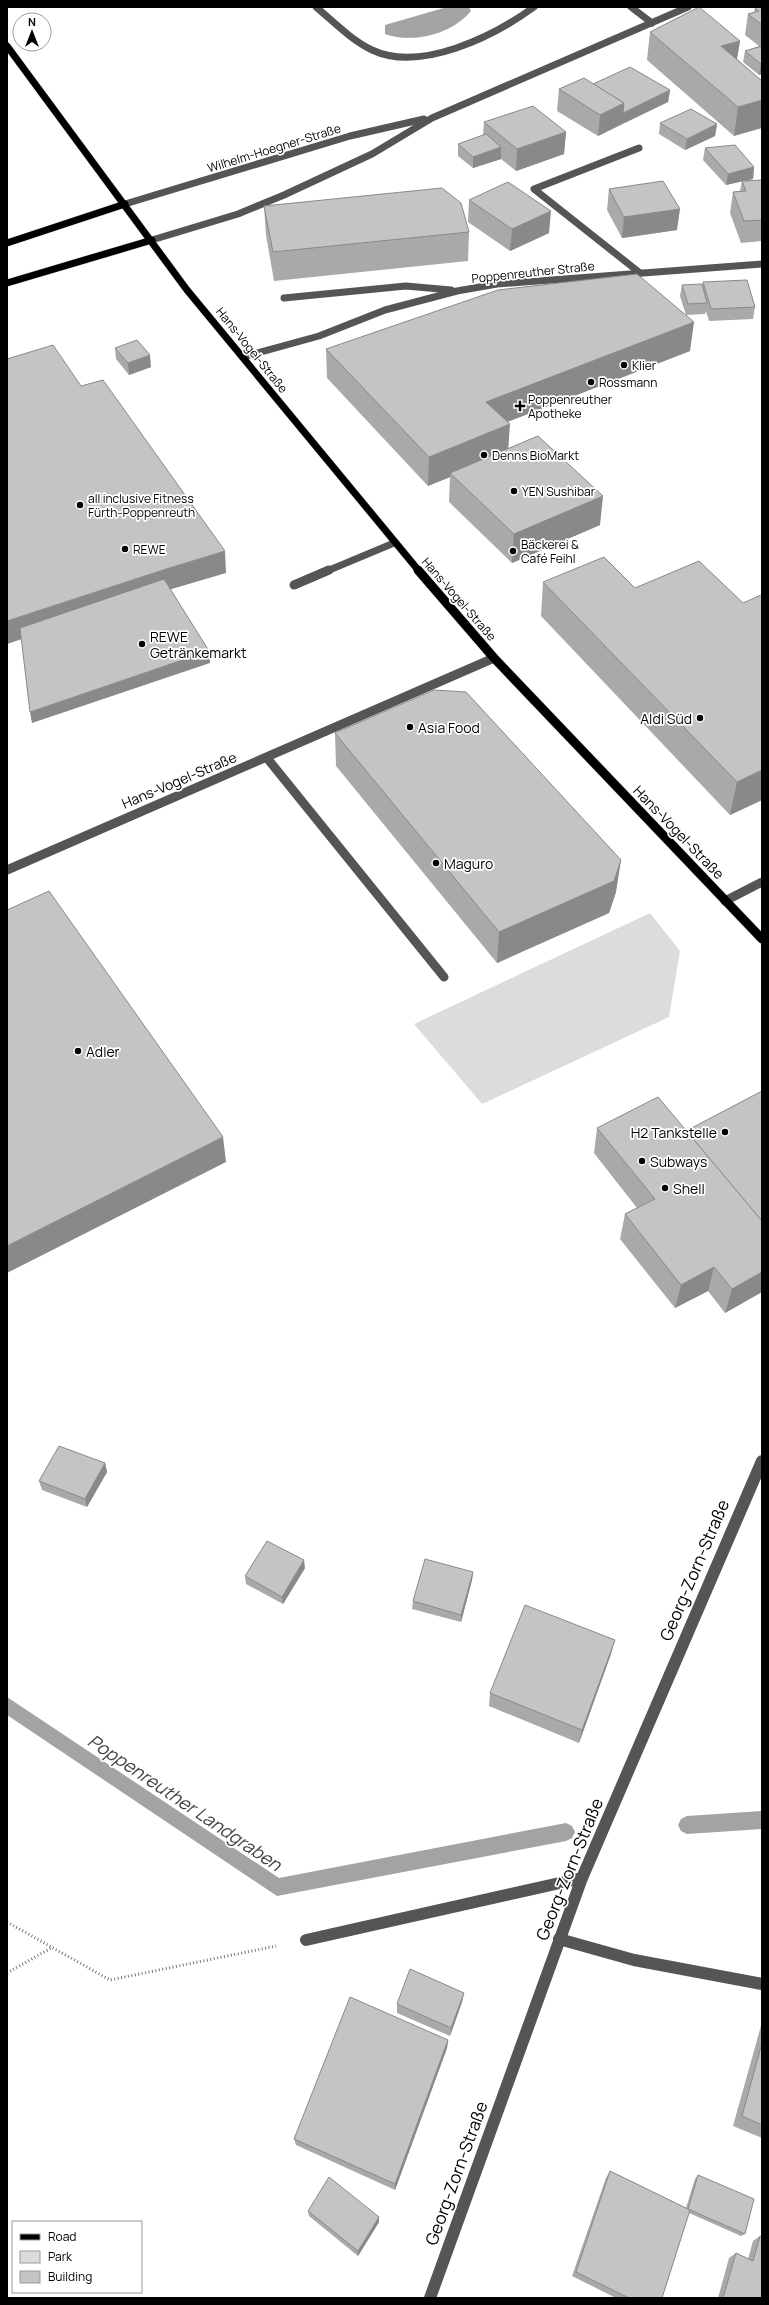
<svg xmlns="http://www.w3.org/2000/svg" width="769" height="2305" font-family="Manrope,sans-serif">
<rect width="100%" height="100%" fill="#fff"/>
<!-- green -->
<path fill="#dcdcdc" d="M 650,913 L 680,951 L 669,1017 L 482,1104 L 414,1024 Z"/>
<!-- water -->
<path fill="#a3a3a3" d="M 447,7 L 469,7 L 471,11 C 452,34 414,44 385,34 L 385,25 Z"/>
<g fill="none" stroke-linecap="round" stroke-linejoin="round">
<!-- stream -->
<g fill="#a3a3a3" fill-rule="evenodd">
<path d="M 7,1697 L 279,1878 L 566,1823 L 572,1826 L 575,1832 L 572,1838 L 566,1841 L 277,1896 L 7,1715 Z"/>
<path d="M 762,1811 L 762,1829 L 687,1834 L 681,1831 L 678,1825 L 681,1819 L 687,1816 Z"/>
</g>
<defs>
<g id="major-far1">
<path d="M 7,46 L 187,290 L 419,571"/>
<path d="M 7,243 L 125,204"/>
<path d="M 7,283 L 152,240"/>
</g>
<path id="major" d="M 418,570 L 494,658 L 762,939"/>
</defs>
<!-- major-far1 casing -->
<use href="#major-far1" stroke="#dbdbdb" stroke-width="8"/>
<!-- major casing -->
<use href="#major" stroke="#dbdbdb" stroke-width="10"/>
<!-- path -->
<g stroke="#777" stroke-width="3" stroke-dasharray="1 2.5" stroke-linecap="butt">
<path d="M 7,1922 L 110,1980 L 276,1946"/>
<path d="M 7,1973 L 53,1947"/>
</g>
<!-- minor-far2 -->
<g stroke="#555" stroke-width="7">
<path d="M 316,7 C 334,22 351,40 372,50 C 421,73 494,36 534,7"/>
<path d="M 631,7 L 652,23"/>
<path d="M 639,148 L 534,189 L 640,273"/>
<path d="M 125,204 L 350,136 L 424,119"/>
<path d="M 152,240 L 238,214 L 284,195 L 372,154 L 432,118 L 688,7"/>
<path d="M 284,298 L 406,286 L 451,290"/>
<path d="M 243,357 L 319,336 L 385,310 L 457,291 L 497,284 L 762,264"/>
<path d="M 327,571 L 394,543"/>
</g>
<!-- minor-far1 -->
<g stroke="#555" stroke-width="9">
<path d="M 294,585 L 329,570"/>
<path d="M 267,758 L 444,977"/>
<path d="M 7,870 L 494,658"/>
<path d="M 725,901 L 762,882"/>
</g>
<!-- minor -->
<g stroke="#555" stroke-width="12">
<path d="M 559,1939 L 634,1960 L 762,1984"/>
<path d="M 306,1940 L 582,1878"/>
<path d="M 430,2298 L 582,1878 L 762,1461"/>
</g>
<!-- major-far1 -->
<use href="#major-far1" stroke="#000" stroke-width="7"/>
<!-- major -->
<use href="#major" stroke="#000" stroke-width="9"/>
</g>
<!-- wall -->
<g fill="#a9a9a9">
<path d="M 762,7 L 762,74 L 759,75 L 743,62 L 745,51 L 759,46 L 745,35 L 748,14 L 754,12 L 755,8 Z"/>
<path d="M 650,32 L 740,41 L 737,59 L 762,81 L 734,136 L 647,60 Z"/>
<path d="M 593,84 L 670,90 L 668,102 L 598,136 L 557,111 L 559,89 Z"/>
<path d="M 484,122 L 566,132 L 564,154 L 516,171 L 501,159 L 473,168 L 458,156 L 458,144 L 483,135 Z"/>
<path d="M 660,123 L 717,124 L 715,136 L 685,150 L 659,134 Z"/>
<path d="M 705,148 L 754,167 L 753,179 L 746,180 L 762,180 L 762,241 L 741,243 L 730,213 L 733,192 L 740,191 L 742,181 L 726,185 L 703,160 Z"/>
<path d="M 609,189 L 677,230 L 622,238 L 607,210 Z"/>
<path d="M 469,200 L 549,233 L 510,251 L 468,222 Z"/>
<path d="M 264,206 L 469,232 L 468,261 L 274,281 L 266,235 Z"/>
<path d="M 703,282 L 755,307 L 753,319 L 709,321 L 706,311 L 705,314 L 686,315 L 680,296 L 682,285 L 702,286 Z"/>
<path d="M 115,348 L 151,367 L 129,375 L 116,359 Z"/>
<path d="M 326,349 L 690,351 L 507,422 L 508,449 L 600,525 L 512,563 L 449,502 L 450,477 L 428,486 L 327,378 Z"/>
<path d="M 543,582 L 762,800 L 730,815 L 541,616 Z"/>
<path d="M 335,733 L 616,892 L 609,913 L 497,963 L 336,766 Z"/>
<path d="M 597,1128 L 762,1292 L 725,1313 L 708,1291 L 675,1308 L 620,1239 L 625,1214 L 637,1208 L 594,1153 Z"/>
<path d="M 105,1463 L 107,1472 L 87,1507 L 42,1490 L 39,1481 Z"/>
<path d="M 305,1568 L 283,1604 L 246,1584 L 245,1576 Z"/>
<path d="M 473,1572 L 472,1580 L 461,1622 L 412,1609 L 413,1601 Z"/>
<path d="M 611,1654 L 579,1743 L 489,1706 L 490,1693 Z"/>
<path d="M 464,1993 L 462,2002 L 450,2036 L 397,2013 L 397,2004 Z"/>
<path d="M 762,2022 L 762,2138 L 733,2126 Z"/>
<path d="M 448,2040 L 447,2048 L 395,2190 L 296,2145 L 294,2139 Z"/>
<path d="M 610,2171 L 686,2208 L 695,2179 L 698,2175 L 745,2234 L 741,2236 L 689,2213 L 662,2298 L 616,2298 L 572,2276 L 606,2178 Z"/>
<path d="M 308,2211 L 379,2217 L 379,2222 L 358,2256 L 309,2216 Z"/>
<path d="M 760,2236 L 762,2298 L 718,2298 L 729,2258 L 736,2253 L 748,2259 L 753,2241 Z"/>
</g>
<!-- shaded-wall -->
<g fill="#898989">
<path d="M 740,41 L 735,69 L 721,46 Z"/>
<path d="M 762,63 L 762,74 L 759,75 L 761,64 Z"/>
<path d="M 670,90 L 668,102 L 622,124 L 623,113 Z"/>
<path d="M 762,100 L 762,128 L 734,136 L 738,107 Z"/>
<path d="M 624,103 L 622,124 L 598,136 L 600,115 Z"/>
<path d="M 717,124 L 715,136 L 685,150 L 687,139 Z"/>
<path d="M 566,132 L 564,154 L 516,171 L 517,149 Z"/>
<path d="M 501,147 L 501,159 L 473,168 L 473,157 Z"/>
<path d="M 754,167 L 753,179 L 726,185 L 728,174 Z"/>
<path d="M 680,209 L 677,230 L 622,238 L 624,217 Z"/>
<path d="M 551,211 L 549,233 L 510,251 L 512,229 Z"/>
<path d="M 694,322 L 690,351 L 484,431 L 486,402 Z"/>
<path d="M 150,355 L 151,367 L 129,375 L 128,363 Z"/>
<path d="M 510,424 L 508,453 L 450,473 L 450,477 L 428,486 L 429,457 Z"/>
<path d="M 603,496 L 600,525 L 512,563 L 514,534 Z"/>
<path d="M 225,551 L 226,573 L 165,591 L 7,644 L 7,621 L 163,570 Z"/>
<path d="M 209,651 L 210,663 L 32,723 L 30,712 Z"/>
<path d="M 762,770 L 762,800 L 730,815 L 737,782 Z"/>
<path d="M 621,860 L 616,892 L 609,913 L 497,963 L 499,932 Z"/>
<path d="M 223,1137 L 226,1162 L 7,1273 L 7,1246 Z"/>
<path d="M 714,1267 L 708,1291 L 675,1308 L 681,1285 Z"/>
<path d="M 762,1272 L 762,1292 L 725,1313 L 732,1289 Z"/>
<path d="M 105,1463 L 107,1472 L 87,1507 L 85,1499 Z"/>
<path d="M 304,1560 L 305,1568 L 283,1604 L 282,1597 Z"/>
<path d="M 473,1572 L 472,1580 L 461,1622 L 461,1615 Z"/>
<path d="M 615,1640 L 611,1654 L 579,1743 L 582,1730 Z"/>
<path d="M 464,1993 L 462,2002 L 450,2036 L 451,2028 Z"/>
<path d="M 448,2040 L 447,2048 L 395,2190 L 395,2184 Z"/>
<path d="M 379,2217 L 379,2222 L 358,2256 L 358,2251 Z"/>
</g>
<!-- building -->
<g fill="#c4c4c4" stroke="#898989">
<path d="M 699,7 L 740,41 L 721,46 L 762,81 L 762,100 L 738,107 L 650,32 Z"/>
<path d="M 757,7 L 762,7 L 762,25 L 748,14 L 759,11 L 755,8 Z"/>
<path d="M 762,46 L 762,63 L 761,64 L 745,51 Z"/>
<path d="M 630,67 L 670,90 L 623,113 L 624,103 L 593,84 Z"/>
<path d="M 584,78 L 624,103 L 600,115 L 559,89 Z"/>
<path d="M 533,106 L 566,132 L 517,149 L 484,122 Z"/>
<path d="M 691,109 L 717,124 L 687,139 L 660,123 Z"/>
<path d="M 486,134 L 501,147 L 473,157 L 458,144 Z"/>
<path d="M 735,145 L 754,167 L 728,174 L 705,148 Z"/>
<path d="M 762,180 L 762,220 L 744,221 L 733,192 L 746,191 L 742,181 Z"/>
<path d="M 663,181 L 680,209 L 624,217 L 609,189 Z"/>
<path d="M 508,182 L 551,211 L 512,229 L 469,200 Z"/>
<path d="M 442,188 L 461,203 L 469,232 L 273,252 L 264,206 Z"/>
<path d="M 637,274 L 694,322 L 486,402 L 510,424 L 429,457 L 326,349 L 498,290 Z"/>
<path d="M 747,280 L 755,307 L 711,309 L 703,282 Z"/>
<path d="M 702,284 L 707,303 L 688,304 L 682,285 Z"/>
<path d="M 137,340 L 150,355 L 128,363 L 115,348 Z"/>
<path d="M 53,345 L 81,386 L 103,380 L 225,551 L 163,570 L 7,621 L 7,359 Z"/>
<path d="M 538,436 L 603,496 L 514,534 L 450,473 Z"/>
<path d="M 604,557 L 635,588 L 699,561 L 743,603 L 761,595 L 762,596 L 762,770 L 737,782 L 543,582 Z"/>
<path d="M 164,579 L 209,651 L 30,712 L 20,628 Z"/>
<path d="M 434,690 L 466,692 L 621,860 L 614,881 L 499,932 L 335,733 Z"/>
<path d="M 49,891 L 223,1137 L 7,1246 L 7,910 Z"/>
<path d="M 762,1091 L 762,1221 L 686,1131 Z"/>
<path d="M 658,1097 L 762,1221 L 762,1272 L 732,1289 L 714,1267 L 681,1285 L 625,1214 L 655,1199 L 597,1128 Z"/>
<path d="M 59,1446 L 105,1463 L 85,1499 L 39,1481 Z"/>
<path d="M 267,1541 L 304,1560 L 282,1597 L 245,1576 Z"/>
<path d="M 425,1559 L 473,1572 L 461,1615 L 413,1601 Z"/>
<path d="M 525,1605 L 615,1640 L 582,1730 L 490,1693 Z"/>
<path d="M 410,1969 L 464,1993 L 451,2028 L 397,2004 Z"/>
<path d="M 350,1997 L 448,2040 L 395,2184 L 294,2139 Z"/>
<path d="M 762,2043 L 762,2125 L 742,2116 Z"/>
<path d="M 610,2171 L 690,2210 L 662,2298 L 629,2298 L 576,2272 Z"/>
<path d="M 698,2175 L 754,2199 L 745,2234 L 688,2209 Z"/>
<path d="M 329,2177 L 379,2217 L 358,2251 L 308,2211 Z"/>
<path d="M 760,2236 L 762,2237 L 762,2298 L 723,2298 L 736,2253 L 753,2261 Z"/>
</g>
<!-- markers -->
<g fill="#000" stroke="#fff" stroke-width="1.5">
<circle cx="624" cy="365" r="4"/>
<circle cx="591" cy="382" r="4"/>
<path d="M518 400h4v4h4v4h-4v4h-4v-4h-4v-4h4z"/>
<circle cx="484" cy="455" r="4"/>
<circle cx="514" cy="491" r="4"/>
<circle cx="80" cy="505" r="4"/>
<circle cx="125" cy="549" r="4"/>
<circle cx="513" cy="551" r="4"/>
<circle cx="142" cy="644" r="4"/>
<circle cx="700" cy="718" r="4"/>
<circle cx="410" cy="727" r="4"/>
<circle cx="436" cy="863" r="4"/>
<circle cx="78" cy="1051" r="4"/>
<circle cx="725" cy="1132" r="4"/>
<circle cx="642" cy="1161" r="4"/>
<circle cx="665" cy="1188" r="4"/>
</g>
<g text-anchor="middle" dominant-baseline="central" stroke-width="3.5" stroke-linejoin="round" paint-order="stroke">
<!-- far-street labels -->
<g font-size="12" fill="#000" stroke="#fff">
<text transform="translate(274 148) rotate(-17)">Wilhelm-Hoegner-Straße</text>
<text transform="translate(533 272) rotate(-6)">Poppenreuther Straße</text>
<text transform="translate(252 350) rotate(51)">Hans-Vogel-Straße</text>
<text transform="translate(459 599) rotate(49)">Hans-Vogel-Straße</text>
</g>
<!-- far-poi labels -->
<g font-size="12" fill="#000" stroke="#fff" text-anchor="start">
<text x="632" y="365">Klier</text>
<text x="599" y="382">Rossmann</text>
<text x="528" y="399">Poppenreuther<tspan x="528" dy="14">Apotheke</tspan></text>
<text x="492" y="455">Denns BioMarkt</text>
<text x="522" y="491">YEN Sushibar</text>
<text x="88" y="498">all inclusive Fitness<tspan x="88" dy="14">Fürth-Poppenreuth</tspan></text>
<text x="521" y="544">Bäckerei &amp;<tspan x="521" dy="14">Café Feihl</tspan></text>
<text x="133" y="549">REWE</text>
</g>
<!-- poi labels -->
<g font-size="14" fill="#000" stroke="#fff" text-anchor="start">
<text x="150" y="636">REWE<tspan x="150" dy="16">Getränkemarkt</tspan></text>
<text x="692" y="718" text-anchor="end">Aldi Süd</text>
<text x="418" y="727">Asia Food</text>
<text x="444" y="863">Maguro</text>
<text x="86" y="1051">Adler</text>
<text x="717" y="1132" text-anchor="end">H2 Tankstelle</text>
<text x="650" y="1161">Subways</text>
<text x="673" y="1188">Shell</text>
</g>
<!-- street labels -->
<g font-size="14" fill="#000" stroke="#fff">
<text transform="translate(179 780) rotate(-23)">Hans-Vogel-Straße</text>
<text transform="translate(679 832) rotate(46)">Hans-Vogel-Straße</text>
</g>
<!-- near-street labels -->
<g font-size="17" fill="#000" stroke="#fff">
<text transform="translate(694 1570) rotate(-67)">Georg-Zorn-Straße</text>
<text transform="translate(569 1869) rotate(-68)">Georg-Zorn-Straße</text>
<text transform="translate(456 2173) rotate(-70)">Georg-Zorn-Straße</text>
</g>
<!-- near-water labels -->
<g font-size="18" font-style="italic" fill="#444" stroke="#fff">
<text transform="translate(185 1802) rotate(34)">Poppenreuther Landgraben</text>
</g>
</g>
<!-- border -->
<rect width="769" height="2305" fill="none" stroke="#000000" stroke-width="16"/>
<!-- legend -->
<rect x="12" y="2221" width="130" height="72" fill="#ffffff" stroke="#999999"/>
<rect x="20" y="2234" width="20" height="6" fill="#000000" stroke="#999999"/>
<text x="48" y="2241" font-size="12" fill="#000000">Road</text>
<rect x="20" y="2251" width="20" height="12" fill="#dcdcdc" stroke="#999999"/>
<text x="48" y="2261" font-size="12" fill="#000000">Park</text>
<rect x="20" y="2271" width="20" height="12" fill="#c4c4c4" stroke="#999999"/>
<text x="48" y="2281" font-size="12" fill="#000000">Building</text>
<!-- north arrow -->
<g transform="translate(32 32)"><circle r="19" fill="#ffffff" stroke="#999999"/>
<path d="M0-3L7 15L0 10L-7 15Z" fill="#000000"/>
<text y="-6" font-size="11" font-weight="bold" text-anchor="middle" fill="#000000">N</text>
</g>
</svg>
